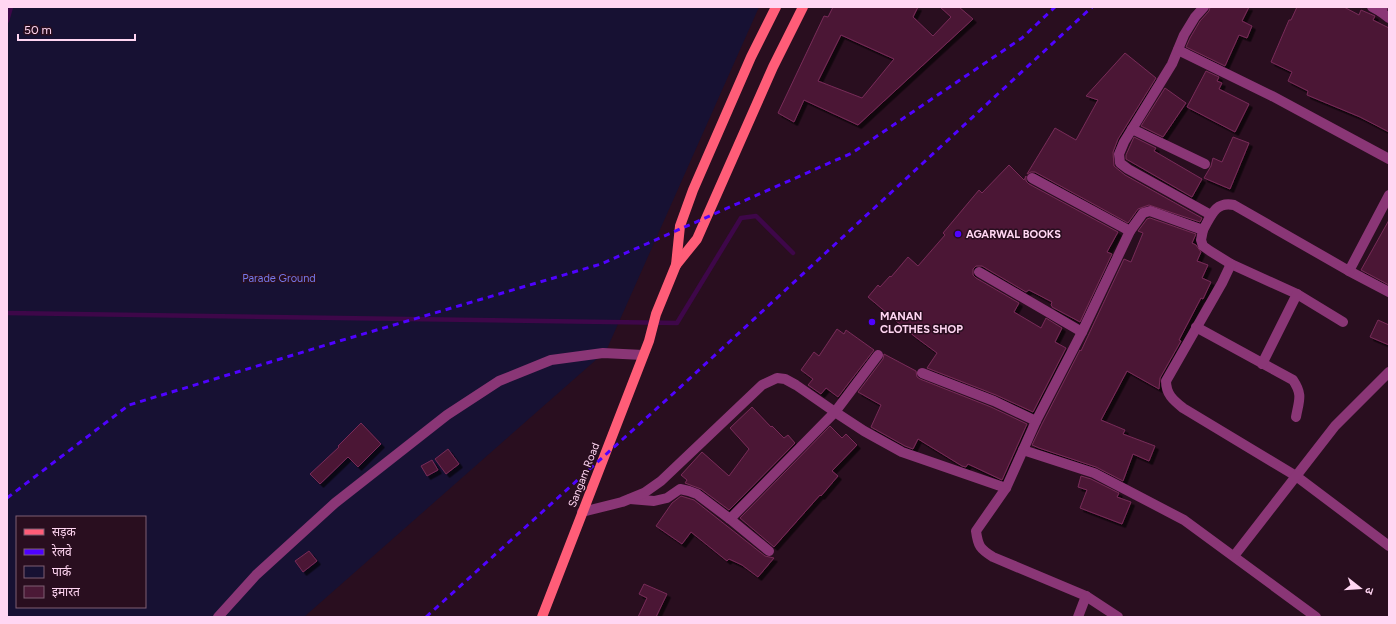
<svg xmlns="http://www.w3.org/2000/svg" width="1396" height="624" font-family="Figtree,'Noto Sans Devanagari',sans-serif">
<defs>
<filter id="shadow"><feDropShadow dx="3.5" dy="3.5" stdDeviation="0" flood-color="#0009"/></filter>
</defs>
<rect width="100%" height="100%" fill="#290e1f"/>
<!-- green -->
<path fill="#171133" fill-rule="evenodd" d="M 7,7 L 759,7 L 606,351 L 304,617 L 7,617 ZM 17,517 L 145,517 L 145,607 L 17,607 Z"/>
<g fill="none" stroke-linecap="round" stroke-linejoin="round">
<!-- stream -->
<g stroke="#3e0749" stroke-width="4.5">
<path d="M 7,21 L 11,7"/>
<path d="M 7,313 L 677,323 L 741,218 L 756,216 L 793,253"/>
</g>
</g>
<!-- building -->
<g fill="#4b1936" stroke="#782a58" fill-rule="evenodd" filter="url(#shadow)">
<path d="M 833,7 L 918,7 L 913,17 L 933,36 L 951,17 L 940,7 L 959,7 L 973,19 L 858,125 L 804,100 L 794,122 L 778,113 L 824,16 L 828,17 ZM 841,35 L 894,59 L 862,98 L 818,81 Z"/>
<path d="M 1210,7 L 1249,7 L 1242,21 L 1252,26 L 1247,38 L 1239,35 L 1225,66 L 1186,47 L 1190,38 L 1200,21 L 1209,11 Z"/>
<path d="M 1297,7 L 1344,7 L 1359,15 L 1361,10 L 1375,16 L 1373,20 L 1389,28 L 1389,132 L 1360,117 L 1307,95 L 1308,91 L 1288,81 L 1292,72 L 1271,62 L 1289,20 L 1291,20 Z"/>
<path d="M 1125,53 L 1156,78 L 1118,139 L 1113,152 L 1114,166 L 1125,175 L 1202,218 L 1200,222 L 1149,205 L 1138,209 L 1128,223 L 1035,172 L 1031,172 L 1027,174 L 1055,128 L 1076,140 L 1098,100 L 1086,96 Z"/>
<path d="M 1206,71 L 1219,77 L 1217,81 L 1222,83 L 1219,89 L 1249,104 L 1235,132 L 1187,107 Z"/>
<path d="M 1165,88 L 1186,103 L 1163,137 L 1141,126 Z"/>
<path d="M 1134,137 L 1156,148 L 1154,151 L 1202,179 L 1192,197 L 1126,159 L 1126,155 Z"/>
<path d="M 1233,137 L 1249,143 L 1230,189 L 1204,178 L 1211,166 L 1213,158 L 1222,162 Z"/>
<path d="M 1009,165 L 1024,180 L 1026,176 L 1026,181 L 1029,184 L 1118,232 L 1107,252 L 1112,254 L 1080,322 L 1052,307 L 1052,306 L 1051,305 L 1052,302 L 1029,290 L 1026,292 L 982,266 L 976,266 L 973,269 L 973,275 L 976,278 L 1019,303 L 1014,312 L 1041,328 L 1046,318 L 1062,328 L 1055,342 L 1066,348 L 1033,412 L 996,395 L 927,368 L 937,353 L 914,336 L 868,297 L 878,285 L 880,287 L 890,276 L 891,277 L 908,257 L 918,266 L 945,235 L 943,233 L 979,190 L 982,193 Z"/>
<path d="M 1150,218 L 1196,234 L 1192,243 L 1196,245 L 1201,252 L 1197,261 L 1208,265 L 1202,278 L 1211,282 L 1203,299 L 1201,298 L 1179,340 L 1181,341 L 1160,378 L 1159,389 L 1127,371 L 1101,420 L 1125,430 L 1123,434 L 1155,446 L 1149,461 L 1133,454 L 1123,481 L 1096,467 L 1039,448 L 1032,445 L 1042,424 L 1080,350 L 1081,351 L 1124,259 L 1131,262 L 1143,233 L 1138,231 L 1147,219 Z"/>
<path d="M 1389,220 L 1389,285 L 1361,270 Z"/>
<path d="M 1378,320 L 1389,325 L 1389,345 L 1370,337 Z"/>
<path d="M 837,329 L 844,334 L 846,330 L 874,350 L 838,397 L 826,388 L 821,394 L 808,385 L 813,379 L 801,370 L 814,352 L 819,356 Z"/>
<path d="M 884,354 L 916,371 L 917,377 L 920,379 L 991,407 L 1027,424 L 1002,480 L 968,464 L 966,467 L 962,466 L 918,439 L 913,449 L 905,446 L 871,427 L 881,405 L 858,392 L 883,359 Z"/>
<path d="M 752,407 L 771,427 L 772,426 L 784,438 L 788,435 L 795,443 L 729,510 L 701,489 L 685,483 L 687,480 L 681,475 L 702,452 L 729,476 L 749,449 L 730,428 Z"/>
<path d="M 361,423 L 381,444 L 358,467 L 348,457 L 320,484 L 310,474 L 339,447 L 338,446 Z"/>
<path d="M 830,426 L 842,438 L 846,434 L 857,445 L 832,471 L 838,476 L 821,496 L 820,495 L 774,547 L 740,518 Z"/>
<path d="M 448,449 L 459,464 L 446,474 L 435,459 Z"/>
<path d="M 432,460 L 438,470 L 427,476 L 421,466 Z"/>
<path d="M 1081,476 L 1091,479 L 1119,493 L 1117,497 L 1131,502 L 1122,524 L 1080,508 L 1087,490 L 1078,487 Z"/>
<path d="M 681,496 L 694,500 L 765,556 L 774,558 L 758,577 L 742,565 L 729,559 L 727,561 L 691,532 L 682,544 L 656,526 L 672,503 Z"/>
<path d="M 309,551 L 317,561 L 303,572 L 295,561 Z"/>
<path d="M 644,584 L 667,594 L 656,617 L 638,617 L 647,598 L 639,594 Z"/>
</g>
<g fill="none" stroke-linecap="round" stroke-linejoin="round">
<!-- minor -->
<g stroke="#8a3676" stroke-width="10">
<path d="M 1204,7 L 1195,17 L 1184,35 L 1172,64 L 1124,142 L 1119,154 L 1120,163 L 1128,169 L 1211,215"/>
<path d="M 1372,7 L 1381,12"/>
<path d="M 1383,7 L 1381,12 L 1389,18"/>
<path d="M 1178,50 L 1272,96 L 1389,159"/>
<path d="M 1132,129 L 1205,164"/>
<path d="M 1032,178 L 1130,231"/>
<path d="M 1203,230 L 1201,240 L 1203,246 L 1210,251 L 1231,264 L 1297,294 L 1343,322"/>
<path d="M 1231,264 L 1222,283 L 1166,381 C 1166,394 1173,400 1183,408 L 1296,476 L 1389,546"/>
<path d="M 1349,271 L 1389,292"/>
<path d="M 979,272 L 1082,332"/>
<path d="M 1196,327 L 1293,380 C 1303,395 1299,400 1296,417"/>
<path d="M 1262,364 L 1297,294"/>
<path d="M 922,373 L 994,401 L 1036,421"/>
<path d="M 1023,450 L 1094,473 L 1184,520 L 1316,617"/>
<path d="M 1006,488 L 1036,421 L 1082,332 L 1130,231 L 1143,213 L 1150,211 L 1203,230 C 1211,216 1215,201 1234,205 L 1349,271 L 1389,195"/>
<path d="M 630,499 L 654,501 L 667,498 L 680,489 L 689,491 L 697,494 L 730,519 L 769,551"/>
<path d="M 582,512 L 622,502 L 644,493 L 661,481 L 762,385 L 777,378 L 785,379 L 796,385 L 835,412 L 864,431 L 902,452 L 1006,488 L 976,531 C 978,546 980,549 993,557 L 1086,596 L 1118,617"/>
<path d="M 730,519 L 835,412 L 878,355"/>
<path d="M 1234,556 L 1335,426 L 1389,372"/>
<path d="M 218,617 L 256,575 L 335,503 L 447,415 L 499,381 L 551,360 L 603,353 L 643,355"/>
<path d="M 1078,617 L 1086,596"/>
</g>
<!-- major -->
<g stroke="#ff5d78" stroke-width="10">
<path d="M 676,265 L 697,239 L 773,67 L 803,7"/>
<path d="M 542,617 L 649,341 L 656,314 L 676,265 L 680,226 L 693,190 L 751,57 L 776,7"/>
</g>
<!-- rail -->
<g stroke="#4f02ff" stroke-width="3" stroke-dasharray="6 5" stroke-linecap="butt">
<path d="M 7,498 L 129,405 L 336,342 L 601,264 L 852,153 L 1022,38 L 1055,7"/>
<path d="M 426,617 L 675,392 L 1092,7"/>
</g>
</g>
<!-- markers -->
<g fill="#4f02ff" stroke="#290e1f" stroke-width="1.5">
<circle cx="958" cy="234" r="4"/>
<circle cx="872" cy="322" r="4"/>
</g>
<g text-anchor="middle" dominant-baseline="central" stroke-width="3" stroke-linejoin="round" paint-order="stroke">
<!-- poi labels -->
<g font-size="11" font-weight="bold" fill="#ffd6f2" stroke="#290e1f" text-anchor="start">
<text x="966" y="234">AGARWAL BOOKS</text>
<text x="880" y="316">MANAN<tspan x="880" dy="13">CLOTHES SHOP</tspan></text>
</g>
<!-- park labels -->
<g font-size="11" fill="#7378eb" stroke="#290e1f">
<text x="279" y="278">Parade Ground</text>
</g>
<!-- street labels -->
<g font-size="11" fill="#ffd6f2" stroke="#290e1f">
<text transform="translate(584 475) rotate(-69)">Sangam Road</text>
</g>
</g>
<!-- border -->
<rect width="1396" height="624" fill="none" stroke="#ffd6f2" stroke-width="16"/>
<!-- legend -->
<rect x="16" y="516" width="130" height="92" fill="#290e1f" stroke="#7f5e73"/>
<rect x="24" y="529" width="20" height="6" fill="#ff5d78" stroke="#7f5e73"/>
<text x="52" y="536" font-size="12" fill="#ffd6f2">सड़क</text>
<rect x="24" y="549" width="20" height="6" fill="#4f02ff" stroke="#7f5e73"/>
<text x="52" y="556" font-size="12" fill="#ffd6f2">रेलवे</text>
<rect x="24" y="566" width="20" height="12" fill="#171133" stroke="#7f5e73"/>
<text x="52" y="576" font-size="12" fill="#ffd6f2">पार्क</text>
<rect x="24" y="586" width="20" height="12" fill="#4b1936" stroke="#7f5e73"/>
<text x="52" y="596" font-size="12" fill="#ffd6f2">इमारत</text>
<!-- north arrow -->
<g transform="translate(1360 588) rotate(107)" stroke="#290e1f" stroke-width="3" paint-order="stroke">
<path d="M0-3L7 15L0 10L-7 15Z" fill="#ffd6f2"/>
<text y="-6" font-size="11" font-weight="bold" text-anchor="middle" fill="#ffd6f2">उ</text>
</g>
<!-- scale -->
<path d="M18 34v6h117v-6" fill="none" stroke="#ffd6f2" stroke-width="2"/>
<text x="24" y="34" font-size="12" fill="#ffd6f2" stroke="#290e1f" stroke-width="3" paint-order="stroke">50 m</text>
</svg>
